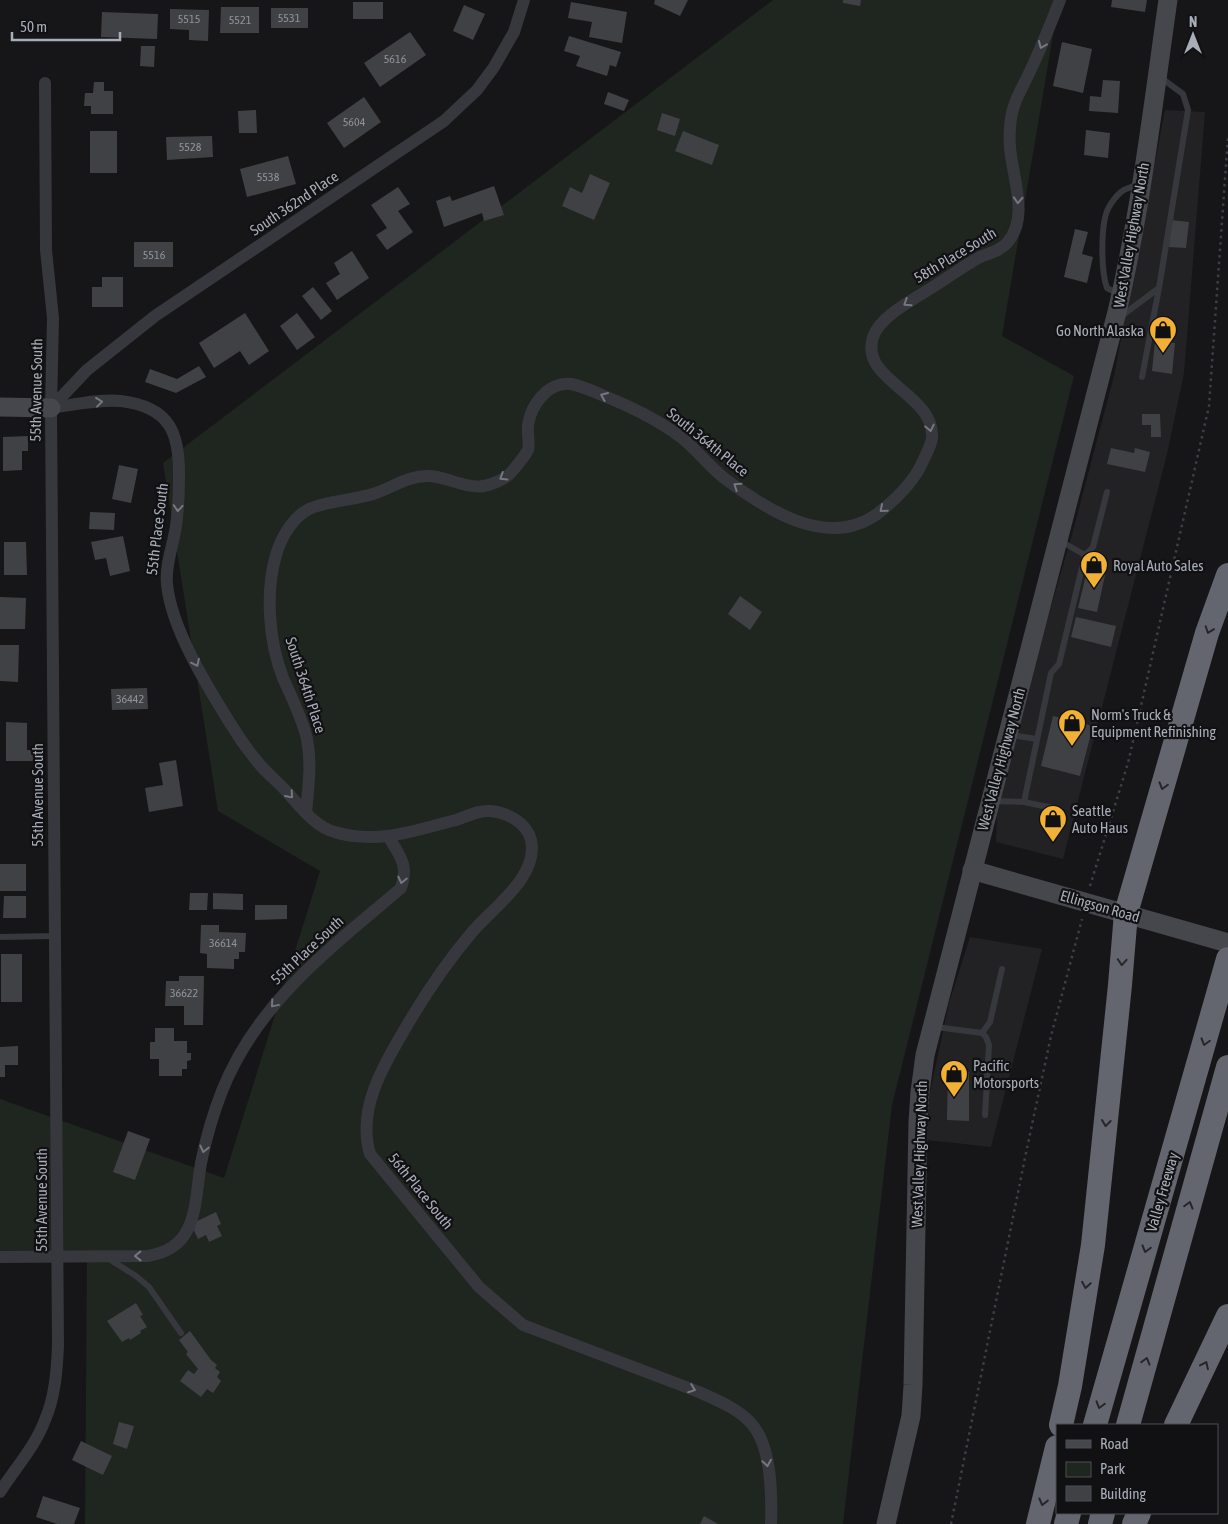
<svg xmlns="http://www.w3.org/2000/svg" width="1228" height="1524" font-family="'Asap Condensed',sans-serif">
<rect width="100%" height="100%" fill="#161618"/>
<!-- built -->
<g fill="#222225">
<path d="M 1165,110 L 1205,112 L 1184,373 L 1167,454 L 1063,859 L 996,842 L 997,815 L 1030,679 L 1073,531 L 1114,376 Z"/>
<path d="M 970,937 L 1042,949 L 991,1147 L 927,1140 L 929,1097 L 949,1003 Z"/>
</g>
<!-- green -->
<path fill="#1e261f" d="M 773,0 L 1059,0 L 1002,336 L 1074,376 L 892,1105 L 843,1524 L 85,1524 L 87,1257 L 0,1257 L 0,1099 L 224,1178 L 320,871 L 218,811 L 163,463 Z"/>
<!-- building -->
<g fill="#404145">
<path d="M 655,0 L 688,0 L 680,16 L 654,4 Z"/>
<path d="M 843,0 L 861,0 L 860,6 L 843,3 Z"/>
<path d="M 1112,0 L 1147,0 L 1145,12 L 1111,7 Z"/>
<rect x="353" y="2" width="30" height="17"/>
<path d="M 571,2 L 627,12 L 622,43 L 589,37 L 592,22 L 568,18 Z"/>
<path d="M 464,5 L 485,14 L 473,40 L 453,31 Z"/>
<path d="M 221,7 L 259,7 L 259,33 L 220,33 Z"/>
<rect x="271" y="8" width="37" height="20"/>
<path d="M 170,9 L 209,10 L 208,41 L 189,40 L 189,30 L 170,29 Z"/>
<path d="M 102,12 L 158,14 L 157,39 L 101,37 Z"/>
<path d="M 410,32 L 426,55 L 380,87 L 364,63 Z"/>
<path d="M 569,36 L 621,52 L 616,67 L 610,65 L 607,76 L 576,66 L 580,56 L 564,51 Z"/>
<path d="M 1062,42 L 1092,49 L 1083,93 L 1053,86 Z"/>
<path d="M 141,46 L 155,46 L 154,67 L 140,66 Z"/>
<path d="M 1103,80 L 1120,81 L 1118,113 L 1089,111 L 1090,96 L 1101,97 Z"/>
<path d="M 94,82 L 104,82 L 104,91 L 113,91 L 113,114 L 91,114 L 91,106 L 84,106 L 85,93 L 93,93 Z"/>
<path d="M 608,92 L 629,100 L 624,111 L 604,104 Z"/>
<path d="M 364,97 L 381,122 L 344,148 L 327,123 Z"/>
<path d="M 256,110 L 257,133 L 239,133 L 238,111 Z"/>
<path d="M 662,113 L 680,119 L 675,136 L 657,130 Z"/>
<path d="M 1086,130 L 1110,133 L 1108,158 L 1084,155 Z"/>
<rect x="90" y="131" width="27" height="42"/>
<path d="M 683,131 L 719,145 L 712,165 L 675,151 Z"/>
<path d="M 212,136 L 213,157 L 167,160 L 166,137 Z"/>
<path d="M 288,156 L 296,184 L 247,197 L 240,169 Z"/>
<path d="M 590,174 L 610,183 L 594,220 L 562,206 L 570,187 L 582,193 Z"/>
<path d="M 494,186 L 504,215 L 484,221 L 482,213 L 444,227 L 436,201 L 450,196 L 452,201 Z"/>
<path d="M 398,187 L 410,204 L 398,211 L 413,232 L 387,250 L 376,235 L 387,228 L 371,205 Z"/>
<path d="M 1171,220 L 1189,222 L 1186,248 L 1169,247 Z"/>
<path d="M 1075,229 L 1088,232 L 1082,254 L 1093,257 L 1087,283 L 1064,277 Z"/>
<rect x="134" y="242" width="39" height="25"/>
<path d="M 352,251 L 369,278 L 337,300 L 326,283 L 340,274 L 334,263 Z"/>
<path d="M 102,277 L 123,277 L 123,307 L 92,307 L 92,287 L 102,287 Z"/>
<path d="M 313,287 L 332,311 L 321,320 L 302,296 Z"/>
<path d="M 245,313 L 269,351 L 249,365 L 240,351 L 214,368 L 199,343 Z"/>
<path d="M 297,313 L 315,337 L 297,350 L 280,326 Z"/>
<path d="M 1155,341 L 1175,343 L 1172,374 L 1152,371 Z"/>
<path d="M 199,366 L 206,377 L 176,393 L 145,382 L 150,369 L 177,379 Z"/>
<path d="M 1142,414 L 1160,414 L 1161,437 L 1151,437 L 1151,425 L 1142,425 Z"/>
<path d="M 28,436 L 28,451 L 22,451 L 22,470 L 3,471 L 3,437 Z"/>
<path d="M 1111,448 L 1134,453 L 1135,448 L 1150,452 L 1145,472 L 1107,464 Z"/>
<path d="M 119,465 L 138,469 L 131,503 L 112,499 Z"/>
<path d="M 90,512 L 115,513 L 114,530 L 89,529 Z"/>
<path d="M 123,536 L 130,571 L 110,576 L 106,558 L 95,560 L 91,542 Z"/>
<path d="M 4,542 L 26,542 L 27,575 L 4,575 Z"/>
<path d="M 1089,562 L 1107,566 L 1097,612 L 1078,608 Z"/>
<path d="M 740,596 L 762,612 L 750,630 L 728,614 Z"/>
<path d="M 0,597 L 26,598 L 25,629 L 0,629 Z"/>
<path d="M 1076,617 L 1116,626 L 1111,647 L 1071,637 Z"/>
<path d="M 0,645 L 19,645 L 18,682 L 0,681 Z"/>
<path d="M 147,688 L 148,709 L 112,710 L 111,689 Z"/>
<path d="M 1053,716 L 1093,726 L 1080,776 L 1041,766 Z"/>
<path d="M 6,722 L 27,723 L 27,750 L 38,750 L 38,761 L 6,761 Z"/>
<path d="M 176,760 L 183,806 L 149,812 L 145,788 L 163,785 L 159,763 Z"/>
<rect x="0" y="864" width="26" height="27"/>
<path d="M 190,893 L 208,893 L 207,910 L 189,910 Z"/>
<path d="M 213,893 L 243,894 L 243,910 L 213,909 Z"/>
<path d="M 4,896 L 26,896 L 26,918 L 3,918 Z"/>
<path d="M 255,905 L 287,905 L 287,919 L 255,920 Z"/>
<path d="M 201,925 L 219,925 L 219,932 L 246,933 L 245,952 L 239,952 L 239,959 L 234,959 L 234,969 L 207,968 L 207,954 L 200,953 Z"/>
<rect x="1" y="954" width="21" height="48"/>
<path d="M 179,976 L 204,976 L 203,1025 L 184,1025 L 184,1006 L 165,1006 L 166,981 L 179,981 Z"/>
<path d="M 155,1028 L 174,1028 L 174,1041 L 187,1041 L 187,1053 L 191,1053 L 191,1060 L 187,1061 L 187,1069 L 182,1069 L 182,1076 L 159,1076 L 159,1059 L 150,1059 L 150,1042 L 155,1042 Z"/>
<path d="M 18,1046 L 18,1065 L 5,1065 L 5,1077 L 0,1077 L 0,1047 Z"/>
<path d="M 948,1071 L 969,1072 L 969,1121 L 947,1120 Z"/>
<path d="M 128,1131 L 150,1139 L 135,1180 L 113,1172 Z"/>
<path d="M 216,1212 L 221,1224 L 217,1226 L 222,1236 L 209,1242 L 206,1235 L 198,1239 L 191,1224 Z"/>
<path d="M 136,1303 L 143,1315 L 140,1316 L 147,1327 L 140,1331 L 141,1333 L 130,1340 L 129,1338 L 122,1342 L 107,1321 Z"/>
<path d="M 190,1331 L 211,1360 L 217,1365 L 215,1368 L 220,1372 L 217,1377 L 221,1381 L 213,1393 L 207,1389 L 201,1397 L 180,1381 L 188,1370 L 194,1374 L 198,1369 L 186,1354 L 188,1352 L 179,1340 Z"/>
<path d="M 119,1422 L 134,1426 L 127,1449 L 113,1444 Z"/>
<path d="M 81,1441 L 112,1456 L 103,1475 L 72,1460 Z"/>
<path d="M 43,1496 L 80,1508 L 74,1524 L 57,1524 L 36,1517 Z"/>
<path d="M 704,1516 L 718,1524 L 700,1524 Z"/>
</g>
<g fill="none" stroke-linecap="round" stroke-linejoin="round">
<!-- path -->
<g stroke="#3d3f44" stroke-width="2.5" stroke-dasharray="2.5 4" stroke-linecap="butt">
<path d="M 1090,886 L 1128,763 L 1209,406 L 1228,136"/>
<path d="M 951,1524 L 1027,1148 L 1051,1036 L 1082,919"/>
</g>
<!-- lane -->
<g stroke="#37383d" stroke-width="6">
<path d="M 1119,294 L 1107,288 C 1101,272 1100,222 1109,207 C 1111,203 1117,195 1121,192 C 1125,188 1133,187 1139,184"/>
<path d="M 1120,317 L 1159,288"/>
<path d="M 1142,377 L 1159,288 L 1188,110 L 1183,94 L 1160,77"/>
<path d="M 1059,542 L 1064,543 L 1085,555"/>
<path d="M 1011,735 L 1037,739"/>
<path d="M 993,801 L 1024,802 L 1053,808"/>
<path d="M 1024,802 L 1051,673 L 1059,664 L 1085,555 L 1093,547 L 1107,492"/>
<path d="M 0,937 L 55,936"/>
<path d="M 936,1027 L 982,1033 L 990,1022 L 1002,969"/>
<path d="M 982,1033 L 986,1037 L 989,1045 L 985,1115"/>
<path d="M 109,1259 L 136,1276 L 149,1287 L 181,1333"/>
</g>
<!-- street -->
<g stroke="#37383d" stroke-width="12">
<path d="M 51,408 C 73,405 98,399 121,401 C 171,407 180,434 179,479 C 179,495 178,511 176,526 C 173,546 165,565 167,584 C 171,628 207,686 230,723 C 239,738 249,752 261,766 C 269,775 278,782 286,791 C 299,805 315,827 335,832 C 350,837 371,838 387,836 C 408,834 436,825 456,820 C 468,816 478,810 490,811 C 507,812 527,823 531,840 C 539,876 494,907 473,931 C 449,959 428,990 409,1022 C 386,1061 356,1107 370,1154 L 479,1287 L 523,1325 L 699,1392 C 716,1400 735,1407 749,1421 C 772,1443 772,1494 771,1524"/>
<path d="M 51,408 L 87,370 L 155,316 L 444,121 L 477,90 L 494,67 L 514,32 L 524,0"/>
<path d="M 306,813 C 308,789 312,764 307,739 C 302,718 292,698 283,678 C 269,642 265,593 276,555 C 281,538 292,518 309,509 C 326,501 354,500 373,494 C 393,488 406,476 428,476 C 446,476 465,489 484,486 C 490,485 503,480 507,476 C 511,474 526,454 528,450 C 530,443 527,433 528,425 C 531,405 548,381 571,384 C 581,386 593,391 602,395 C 631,407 657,419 682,438 C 697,450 709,466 724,478 C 767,510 830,552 881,511 C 897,498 915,480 923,461 C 926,454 931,446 932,438 C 935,393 859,381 873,337 C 876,328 886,318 894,312 C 907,302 922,294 936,285 C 950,276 964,266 978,258 C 988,253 999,252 1007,243 C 1030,217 1012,177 1010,147 C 1009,135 1010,117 1014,106 C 1018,93 1026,81 1031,69 C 1042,46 1051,23 1060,0"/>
<path d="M 0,1257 L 148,1256 C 199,1248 194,1203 201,1163 C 206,1138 213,1114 222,1091 C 258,1001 330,949 401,888 C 409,865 400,856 388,836"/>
<path d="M 0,1492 C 15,1468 35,1447 45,1420 C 55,1397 57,1370 58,1345 L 51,408 L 53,318 L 46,250 L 45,83"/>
</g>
<!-- secondary -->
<g stroke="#45474d" stroke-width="19">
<path d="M 0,407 L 51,408"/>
<path d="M 972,870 L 1228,943"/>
<path d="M 886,1524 L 911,1416 L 913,1385 L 918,1122 L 920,1092 L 925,1055 L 1117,312 C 1141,209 1153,105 1168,0"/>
</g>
<!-- highway -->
<g stroke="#63666e" stroke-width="24">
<path d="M 1061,1425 L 1070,1386 L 1093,1245 L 1120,985 L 1126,913 L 1207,633 L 1228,575"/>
<path d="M 1095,1425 L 1228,959"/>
<path d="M 1128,1425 L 1228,1067"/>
<path d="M 1176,1425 L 1228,1316"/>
<path d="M 1038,1524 L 1057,1447"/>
<path d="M 1066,1524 L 1069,1513"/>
<path d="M 1100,1524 L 1103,1513"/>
<path d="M 1134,1524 L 1139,1513"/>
</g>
</g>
<!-- one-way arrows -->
<defs><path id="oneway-chevron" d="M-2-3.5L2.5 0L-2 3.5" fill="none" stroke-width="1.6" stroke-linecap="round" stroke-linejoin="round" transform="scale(1.25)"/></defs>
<g stroke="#757881">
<use href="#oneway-chevron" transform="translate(1042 45) rotate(113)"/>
<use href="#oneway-chevron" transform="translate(1018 200) rotate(93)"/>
<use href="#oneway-chevron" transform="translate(907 303) rotate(147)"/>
<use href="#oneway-chevron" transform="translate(604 396) rotate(-157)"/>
<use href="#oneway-chevron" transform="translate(99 402) rotate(-7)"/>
<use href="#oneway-chevron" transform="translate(930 428) rotate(78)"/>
<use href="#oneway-chevron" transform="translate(503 477) rotate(148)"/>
<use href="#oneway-chevron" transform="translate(737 486) rotate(-146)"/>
<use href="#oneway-chevron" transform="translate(178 508) rotate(94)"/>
<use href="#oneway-chevron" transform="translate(883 509) rotate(139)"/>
<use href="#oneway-chevron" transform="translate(196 663) rotate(64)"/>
<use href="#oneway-chevron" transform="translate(290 795) rotate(49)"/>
<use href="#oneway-chevron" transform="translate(402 880) rotate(103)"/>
<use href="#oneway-chevron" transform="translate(274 1004) rotate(130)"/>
<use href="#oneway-chevron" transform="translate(204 1149) rotate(103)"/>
<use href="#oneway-chevron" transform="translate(138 1256) rotate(179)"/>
<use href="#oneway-chevron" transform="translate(692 1389) rotate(21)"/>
<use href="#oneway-chevron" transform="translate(767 1463) rotate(81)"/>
</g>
<g stroke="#26262a">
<use href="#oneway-chevron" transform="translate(1209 630) rotate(109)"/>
<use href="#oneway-chevron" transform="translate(1163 786) rotate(106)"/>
<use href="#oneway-chevron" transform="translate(1122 962) rotate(94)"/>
<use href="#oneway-chevron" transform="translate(1205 1042) rotate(106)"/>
<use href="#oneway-chevron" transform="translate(1106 1123) rotate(96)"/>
<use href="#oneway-chevron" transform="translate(1189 1205) rotate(-74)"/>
<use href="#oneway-chevron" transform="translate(1146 1249) rotate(106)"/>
<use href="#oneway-chevron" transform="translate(1086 1285) rotate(99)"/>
<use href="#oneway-chevron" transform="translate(1146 1361) rotate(-74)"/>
<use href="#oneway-chevron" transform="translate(1205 1365) rotate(-65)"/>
<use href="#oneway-chevron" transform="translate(1100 1405) rotate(106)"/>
<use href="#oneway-chevron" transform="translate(1043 1502) rotate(104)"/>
</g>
<!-- icons -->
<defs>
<symbol id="shop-pin" viewBox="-11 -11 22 30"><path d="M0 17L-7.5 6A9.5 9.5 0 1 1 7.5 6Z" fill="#f2b134" stroke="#111113"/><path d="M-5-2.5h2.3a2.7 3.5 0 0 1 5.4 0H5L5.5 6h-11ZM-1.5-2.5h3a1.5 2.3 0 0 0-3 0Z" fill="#111"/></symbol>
</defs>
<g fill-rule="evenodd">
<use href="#shop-pin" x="1147" y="314" width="32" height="43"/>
<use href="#shop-pin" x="1078" y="549" width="32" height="43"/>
<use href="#shop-pin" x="1056" y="707" width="32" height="43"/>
<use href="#shop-pin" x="1037" y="803" width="32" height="43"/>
<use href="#shop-pin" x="938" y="1058" width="32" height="43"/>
</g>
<g text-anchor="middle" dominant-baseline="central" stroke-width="4.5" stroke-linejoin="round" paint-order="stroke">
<!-- number labels -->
<g font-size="12" fill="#8e929b">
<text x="289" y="18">5531</text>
<text x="189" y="19">5515</text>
<text x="240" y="20">5521</text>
<text x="395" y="59">5616</text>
<text x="354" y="122">5604</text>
<text x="190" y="147">5528</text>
<text x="268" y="177">5538</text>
<text x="154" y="255">5516</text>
<text x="130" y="699">36442</text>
<text x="223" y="943">36614</text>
<text x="184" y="993">36622</text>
</g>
<!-- street labels -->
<g font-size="15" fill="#a8adb8" stroke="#111113">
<text transform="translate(294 203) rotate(-34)">South 362nd Place</text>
<text transform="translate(1131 235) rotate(-80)">West Valley Highway North</text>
<text transform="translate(955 255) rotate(-31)">58th Place South</text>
<text transform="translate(36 390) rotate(-89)">55th Avenue South</text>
<text transform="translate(708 442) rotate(39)">South 364th Place</text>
<text transform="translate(157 529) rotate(-83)">55th Place South</text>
<text transform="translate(306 685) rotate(72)">South 364th Place</text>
<text transform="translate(1001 759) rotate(-75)">West Valley Highway North</text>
<text transform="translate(37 795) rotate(-90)">55th Avenue South</text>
<text transform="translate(1100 906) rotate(16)">Ellingson Road</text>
<text transform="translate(307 950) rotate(-43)">55th Place South</text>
<text transform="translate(919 1154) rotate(-88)">West Valley Highway North</text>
<text transform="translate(421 1191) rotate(51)">56th Place South</text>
<text transform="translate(1162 1192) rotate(-74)">Valley Freeway</text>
<text transform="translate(41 1200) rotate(-90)">55th Avenue South</text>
</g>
<!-- poi labels -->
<g font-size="15" fill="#a8adb8" stroke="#111113" text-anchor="start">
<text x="1144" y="330" text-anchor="end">Go North Alaska</text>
<text x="1113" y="565">Royal Auto Sales</text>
<text x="1091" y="714">Norm's Truck &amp;<tspan x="1091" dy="17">Equipment Refinishing</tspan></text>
<text x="1072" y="810">Seattle<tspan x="1072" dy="17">Auto Haus</tspan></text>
<text x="973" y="1065">Pacific<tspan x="973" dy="17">Motorsports</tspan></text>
</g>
</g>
<!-- legend -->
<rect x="1056" y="1424" width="162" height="90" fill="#111113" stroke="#4d4f55"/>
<rect x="1066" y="1440" width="25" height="8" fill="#45474d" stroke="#4d4f55"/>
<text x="1100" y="1449" font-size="15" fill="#a8adb8">Road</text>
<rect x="1066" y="1462" width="25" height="15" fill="#1e261f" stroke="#4d4f55"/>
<text x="1100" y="1474" font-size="15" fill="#a8adb8">Park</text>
<rect x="1066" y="1486" width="25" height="15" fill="#404145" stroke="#4d4f55"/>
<text x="1100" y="1499" font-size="15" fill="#a8adb8">Building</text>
<!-- north arrow -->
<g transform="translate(1193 35)" stroke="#111113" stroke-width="4" paint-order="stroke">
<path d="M0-4L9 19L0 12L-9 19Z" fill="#a8adb8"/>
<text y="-8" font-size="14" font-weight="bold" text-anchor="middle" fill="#a8adb8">N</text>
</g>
<!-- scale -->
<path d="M12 32v8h108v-8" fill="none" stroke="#a8adb8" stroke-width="2.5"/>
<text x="20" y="32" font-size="15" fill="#a8adb8" stroke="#111113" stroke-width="4" paint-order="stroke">50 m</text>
</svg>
